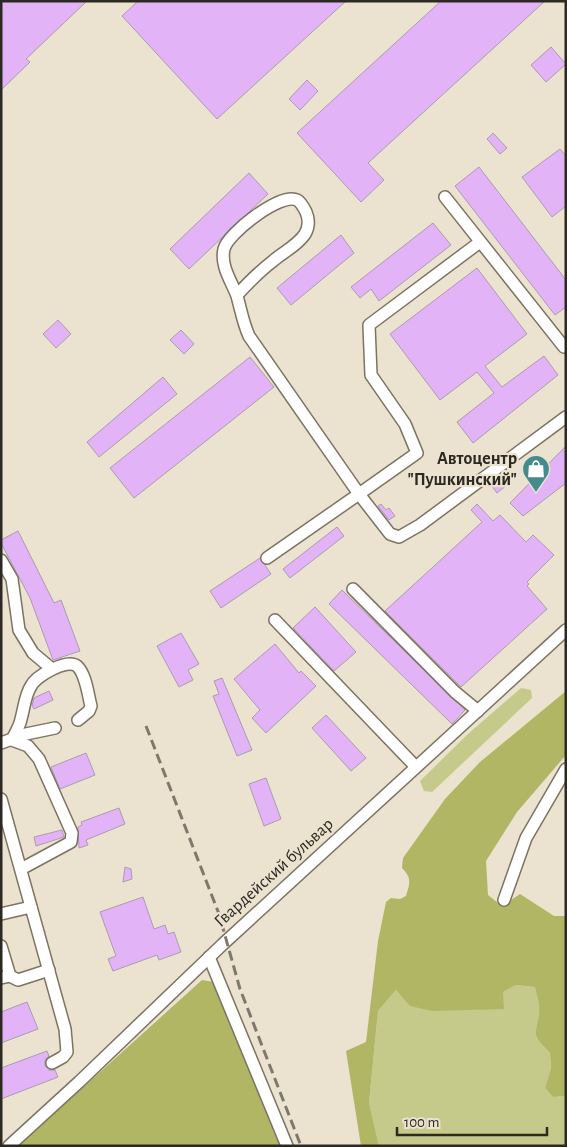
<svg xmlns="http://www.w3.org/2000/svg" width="567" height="1147" font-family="'Alegreya Sans',sans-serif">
<rect width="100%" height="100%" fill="#ebe2cf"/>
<!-- green -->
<g fill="#c5ca8b">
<path d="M 521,688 L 531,690 L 532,698 L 432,792 L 424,791 L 420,781 L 469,733 Z"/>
<path d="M 516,985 L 535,987 C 536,994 540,1003 539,1011 C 537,1035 530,1034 550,1053 L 551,1068 L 545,1088 L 553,1097 L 566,1096 L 566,1146 L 379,1146 L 369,1103 L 378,1011 L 396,990 L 503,1009 L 503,992 Z"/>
</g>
<!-- forest -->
<g fill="#b0b664">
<path d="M 566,691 L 566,755 L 517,812 L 486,861 L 488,895 L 502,906 L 520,894 L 554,916 L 566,916 L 566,1096 L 553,1097 L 545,1088 L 551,1068 L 550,1053 C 529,1032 537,1036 539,1011 C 540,1003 536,994 535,987 L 516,985 L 503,992 L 504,1009 L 432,1011 L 410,1006 L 396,990 L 378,1011 L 369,1103 L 379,1146 L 361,1146 L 346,1051 L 366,1042 L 378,941 L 386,902 L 391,898 L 400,899 L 406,896 C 410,883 412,878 402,868 L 403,858 L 445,799 L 480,762 Z"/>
<path d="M 202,980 L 214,982 L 281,1146 L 18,1146 Z"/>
</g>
<!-- building -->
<g fill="#e3b3f7" stroke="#a99dae">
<path d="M 1,1 L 87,1 L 26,59 L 30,62 L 1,90 Z"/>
<path d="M 138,1 L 346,1 L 217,119 L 122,16 Z"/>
<path d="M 441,1 L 545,1 L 368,163 L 384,180 L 361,202 L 297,133 Z"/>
<path d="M 551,47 L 566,64 L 546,82 L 531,65 Z"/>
<path d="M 307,80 L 318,91 L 300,110 L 289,99 Z"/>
<path d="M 493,133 L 507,148 L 500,154 L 487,139 Z"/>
<path d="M 560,149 L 566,156 L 566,206 L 552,217 L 522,177 Z"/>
<path d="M 479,167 L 566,280 L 566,307 L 555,315 L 455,186 Z"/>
<path d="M 249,173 L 268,194 L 189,269 L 170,249 Z"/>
<path d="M 433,223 L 451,245 L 379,301 L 371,289 L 360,298 L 351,287 Z"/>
<path d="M 341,235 L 354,253 L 291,305 L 277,288 Z"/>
<path d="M 477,268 L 527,334 L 485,366 L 502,387 L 544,356 L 558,375 L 473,443 L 457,422 L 494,393 L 477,372 L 440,400 L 390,334 Z"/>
<path d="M 58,320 L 71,334 L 56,348 L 43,334 Z"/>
<path d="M 181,330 L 194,344 L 184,354 L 170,340 Z"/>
<path d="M 250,357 L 274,387 L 134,498 L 110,468 Z"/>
<path d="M 163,377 L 177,394 L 99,457 L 87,442 Z"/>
<path d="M 566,446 L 566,483 L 523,516 L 510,503 Z"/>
<path d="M 506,474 L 512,481 L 497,493 L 491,485 Z"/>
<path d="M 381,504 L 386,510 L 389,508 L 395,516 L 389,520 L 378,506 Z"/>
<path d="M 477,504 L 493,521 L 500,515 L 526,542 L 533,535 L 554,555 L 527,582 L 529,584 L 527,586 L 547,609 L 461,687 L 385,611 L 482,522 L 471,510 Z"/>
<path d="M 337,527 L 344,536 L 290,578 L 283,569 Z"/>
<path d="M 18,531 L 54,603 L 61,600 L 80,651 L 53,660 L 30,598 L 1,543 L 1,540 Z"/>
<path d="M 260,558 L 271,574 L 221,608 L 210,591 Z"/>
<path d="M 342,590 L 465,710 L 452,724 L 329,604 Z"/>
<path d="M 315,607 L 356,652 L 334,671 L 293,628 Z"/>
<path d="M 181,633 L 199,664 L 188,670 L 193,680 L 179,687 L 157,646 Z"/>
<path d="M 275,644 L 299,673 L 301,671 L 316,686 L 266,733 L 252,718 L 260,710 L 234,679 Z"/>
<path d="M 222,678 L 252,750 L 237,756 L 213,696 L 219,694 L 214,681 Z"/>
<path d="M 49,691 L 53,700 L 34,709 L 32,705 L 34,698 Z"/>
<path d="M 326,715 L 366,758 L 351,771 L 312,728 Z"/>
<path d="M 86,753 L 95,775 L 60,789 L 51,767 Z"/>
<path d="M 266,778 L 281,819 L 264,826 L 249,784 Z"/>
<path d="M 119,808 L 125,824 L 86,840 L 88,845 L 79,848 L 78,827 L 82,825 L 81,822 Z"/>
<path d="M 62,830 L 64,837 L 36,846 L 34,837 Z"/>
<path d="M 125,867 L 131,869 L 132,879 L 123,882 Z"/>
<path d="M 143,897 L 154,929 L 165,925 L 168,934 L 174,932 L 181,952 L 159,960 L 157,955 L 113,971 L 108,959 L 116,956 L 100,912 Z"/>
<path d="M 27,1002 L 38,1029 L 1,1043 L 1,1012 Z"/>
<path d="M 47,1051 L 49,1056 L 45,1060 L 45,1066 L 49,1070 L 55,1070 L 58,1077 L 1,1099 L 1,1068 Z"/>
</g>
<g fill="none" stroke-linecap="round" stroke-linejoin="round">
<defs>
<g id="minor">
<path d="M 445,197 L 564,347"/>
<path d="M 480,242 L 369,325 L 371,375 L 405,424 L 417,453 L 359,494 L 390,534 L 399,537 L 420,525 L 566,417"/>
<path d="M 237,295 C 248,283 260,271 273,261 C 283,252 297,246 305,234 C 309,227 309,219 306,212 C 304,208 301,202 297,200 C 281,192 228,233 224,249 C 220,266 232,282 237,296 C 241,310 243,323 249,336 L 359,494 L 267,558"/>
<path d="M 1,560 L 12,579 L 19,630 L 33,653 L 52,669"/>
<path d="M 353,589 L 455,692 L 478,711"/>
<path d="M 275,620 L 416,767"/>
<path d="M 1,743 L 26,734 L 55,728"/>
<path d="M 1,799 L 65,1029 L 67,1052 L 63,1057 L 52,1063"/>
<path d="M 21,869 L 71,842 L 72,833 L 39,759 L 28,746 L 12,740 C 15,733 20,726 21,719 C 24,709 25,695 31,686 C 36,676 67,658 77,666 C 86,674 88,695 91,706 L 89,711 L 78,720"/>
<path d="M 504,900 L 526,838 L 566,769"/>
<path d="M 1,914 L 31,907"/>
<path d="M 1,946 L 10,976"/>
<path d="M 209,957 L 287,1146"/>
<path d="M 1,978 L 10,976 L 18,980 L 49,970"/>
<path d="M 9,1146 L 79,1082 L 223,944 L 566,630"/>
</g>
</defs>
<!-- minor casing -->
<use href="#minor" stroke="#7c7363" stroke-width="14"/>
<!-- minor -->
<use href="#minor" stroke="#fff" stroke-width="11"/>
<!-- rail -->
<path stroke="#7e796c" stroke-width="3" stroke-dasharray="10 5" stroke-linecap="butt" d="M 146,726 L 219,914 L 240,989 L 301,1146"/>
</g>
<!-- icons -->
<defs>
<symbol id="shop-pin" viewBox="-11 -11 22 30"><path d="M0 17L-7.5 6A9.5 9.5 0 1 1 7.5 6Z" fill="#438b8c" stroke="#ebe2cf"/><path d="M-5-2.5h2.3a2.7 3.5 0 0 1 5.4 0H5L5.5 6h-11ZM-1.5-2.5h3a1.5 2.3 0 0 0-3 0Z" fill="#fff"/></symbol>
</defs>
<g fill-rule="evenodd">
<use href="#shop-pin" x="520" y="453" width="32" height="43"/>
</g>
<g text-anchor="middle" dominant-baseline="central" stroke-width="4.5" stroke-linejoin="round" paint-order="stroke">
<!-- poi labels -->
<g font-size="18" font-weight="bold" fill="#2c2922" stroke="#ebe2cf" text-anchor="end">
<text x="517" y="459">Автоцентр<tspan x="517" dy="21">"Пушкинский"</tspan></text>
</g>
<!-- street labels -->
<g font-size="18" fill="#2c2922" stroke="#ebe2cf">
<text transform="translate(274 873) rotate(-42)">Гвардейский бульвар</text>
</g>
</g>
<!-- border -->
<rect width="567" height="1147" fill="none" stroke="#2c2922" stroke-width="5"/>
<!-- scale -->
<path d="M397 1127v8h150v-8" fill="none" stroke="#2c2922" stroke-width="2.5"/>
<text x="404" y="1127" font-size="15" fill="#2c2922" stroke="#ebe2cf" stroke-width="4" paint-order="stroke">100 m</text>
</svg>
